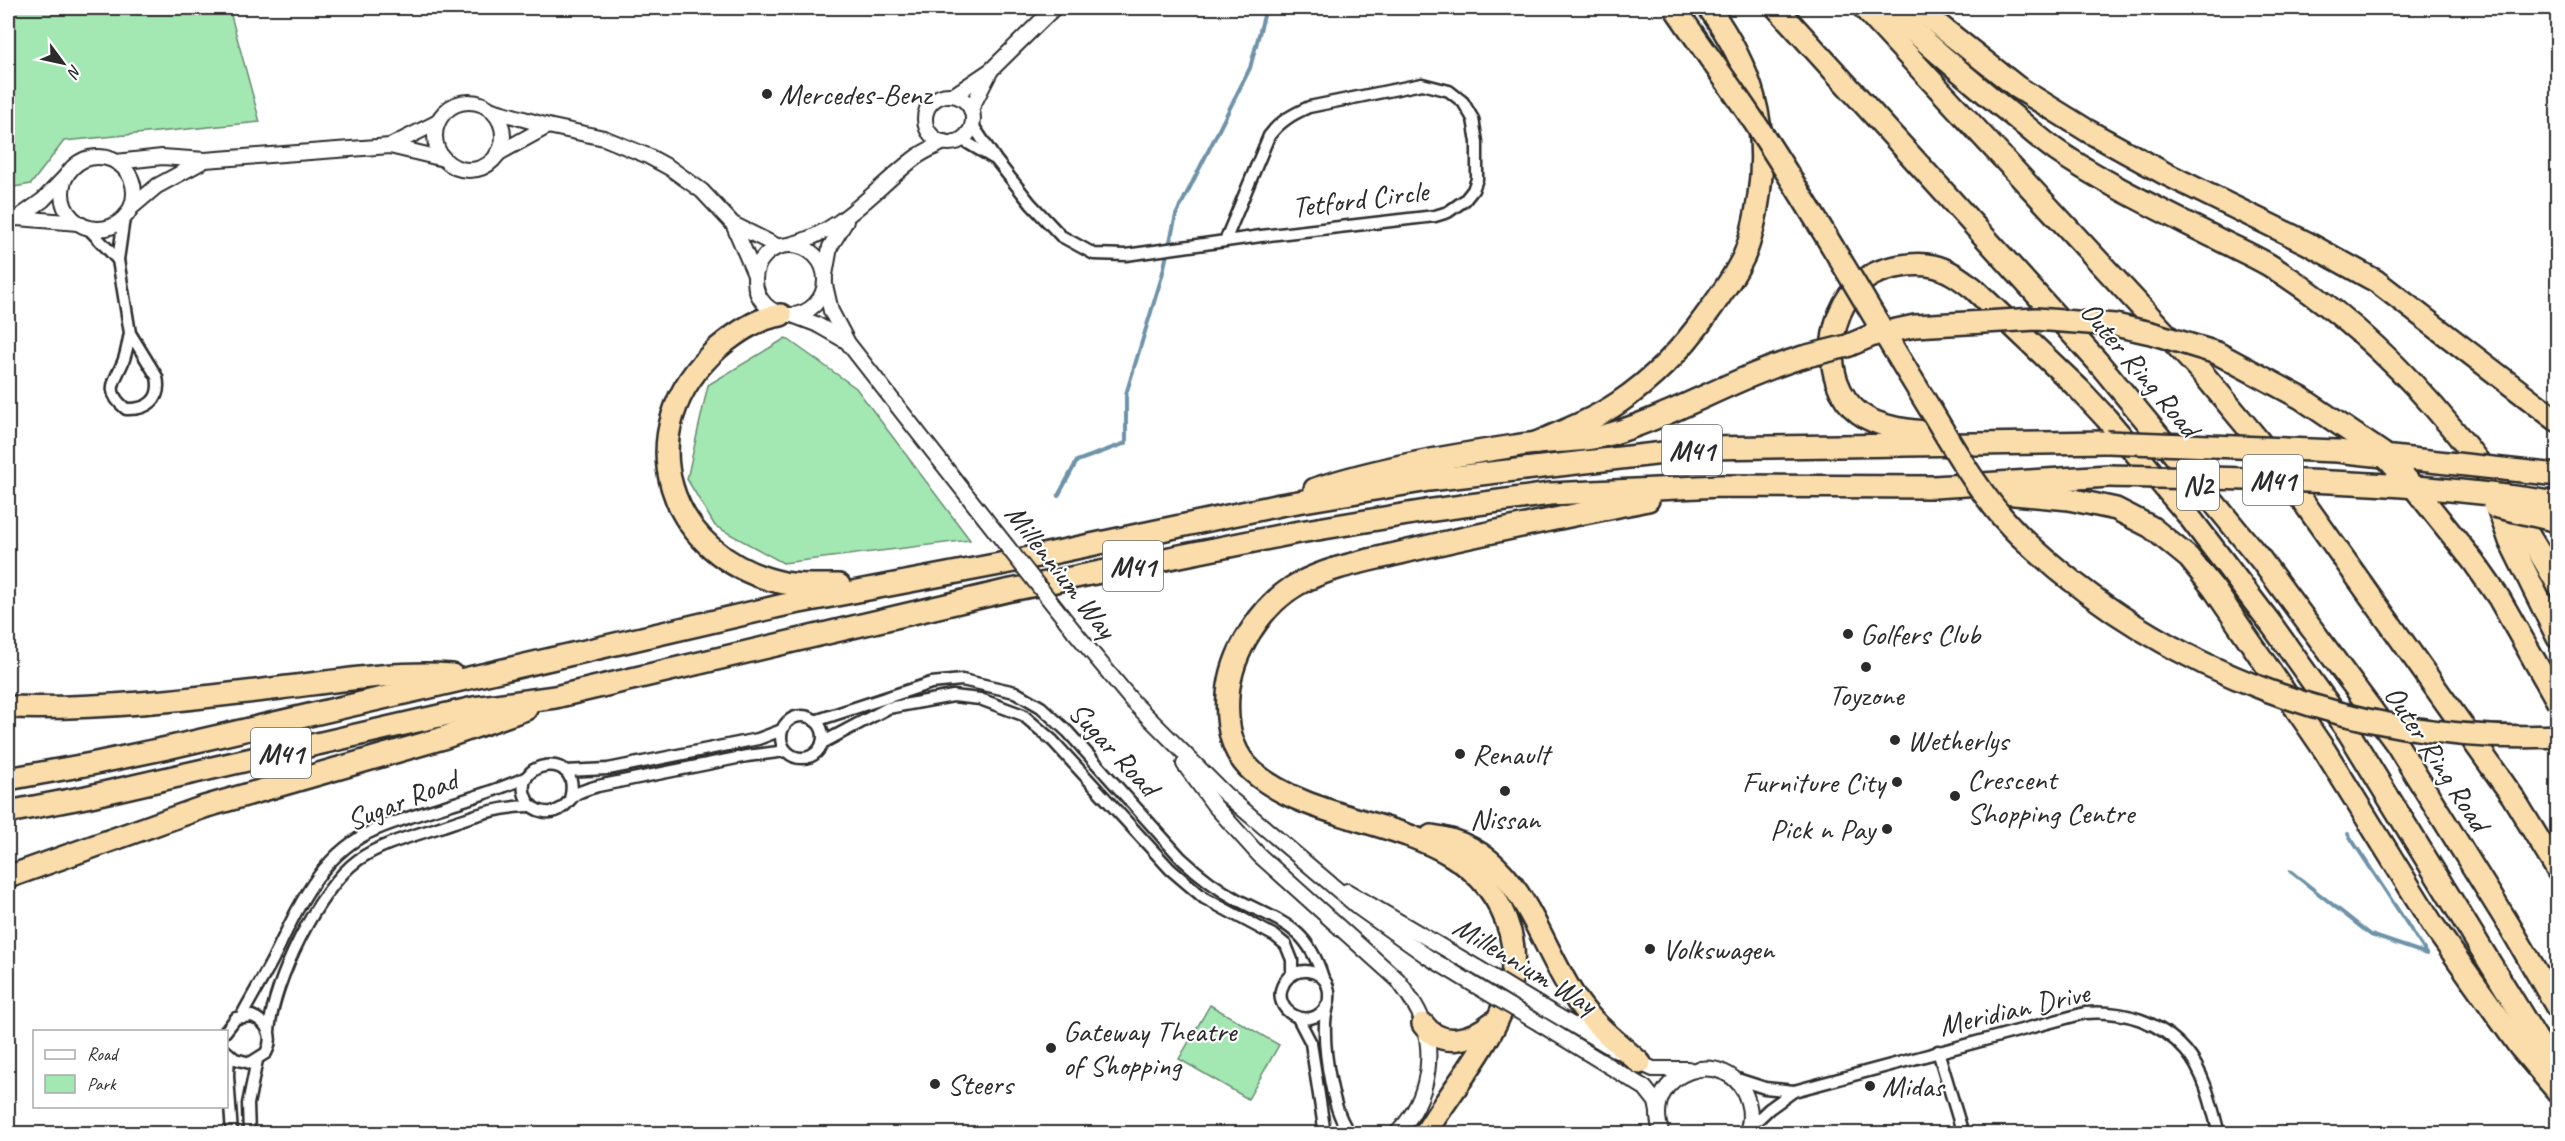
<svg xmlns="http://www.w3.org/2000/svg" width="2565" height="1141" font-family="Caveat,sans-serif">
<rect width="100%" height="100%" fill="#fff"/>
<filter id="ink" filterUnits="userSpaceOnUse"><feTurbulence type="fractalNoise" baseFrequency=".0167" numOctaves="2"/><feDisplacementMap in="SourceGraphic" scale="12" xChannelSelector="R" yChannelSelector="G"/><feConvolveMatrix kernelMatrix="1 2 1 2 8 2 1 2 1" color-interpolation-filters="sRGB"/></filter>
<g filter="url(#ink)">
<!-- green -->
<g fill="#a3e7b3" stroke="#67896f" stroke-width="1.5">
<path d="M 8,8 L 229,8 L 260,122 L 64,141 L 31,184 L 8,188 Z"/>
<path d="M 786,338 L 856,388 L 970,540 L 783,563 L 715,526 L 687,479 L 708,385 Z"/>
<path d="M 1210,1005 L 1279,1045 L 1248,1099 L 1179,1059 Z"/>
</g>
<g fill="none" stroke-linecap="round" stroke-linejoin="round">
<!-- stream -->
<g stroke="#6e93a8" stroke-width="4">
<path d="M 1058,496 L 1077,461 L 1126,443 L 1126,394 L 1162,276 L 1176,215 L 1250,68 L 1266,8"/>
<path d="M 2348,834 L 2427,954"/>
<path d="M 2290,871 L 2371,935 L 2427,954"/>
</g>
<defs>
<g id="minor">
<path d="M 972,124 L 996,160 L 1031,204 L 1061,236 L 1094,254 L 1126,255 L 1261,236 L 1435,216 L 1448,212 L 1465,200 L 1473,190 L 1477,179 L 1477,142 L 1473,119 L 1463,102 L 1449,91 L 1422,84 L 1309,107 C 1293,114 1280,121 1269,136 L 1225,241"/>
<path d="M 961,139 L 993,158"/>
<path d="M 124,218 L 118,260 L 130,333 L 157,377 C 162,400 147,410 126,409 C 104,391 114,383 123,362 C 127,352 128,342 130,333"/>
<path d="M 88,228 L 118,260"/>
<circle cx="802" cy="737" r="21"/>
<path d="M 815,721 L 931,683 L 962,680 L 1015,692 L 1041,707 L 1068,732 L 1181,858 C 1198,874 1217,889 1238,900 C 1282,923 1307,926 1323,978"/>
<path d="M 822,743 L 888,708 L 953,696 L 980,699 L 1023,715 L 1053,741 L 1170,869 L 1204,898 L 1275,936 L 1286,945 L 1292,960 L 1292,975"/>
<path d="M 565,771 L 608,769 L 758,739 L 782,730"/>
<path d="M 570,799 C 584,748 507,761 527,800 C 534,813 552,816 563,807 C 568,803 571,798 576,794 C 583,790 591,788 598,786 L 747,756 L 786,751"/>
<path d="M 1327,1005 C 1312,1034 1268,1011 1284,983 C 1294,965 1322,968 1328,987 C 1332,999 1325,1012 1325,1024 C 1324,1051 1332,1115 1351,1134"/>
<path d="M 241,1017 C 251,998 262,980 272,961 C 297,910 320,852 377,829 C 426,809 479,799 527,777"/>
<path d="M 1298,1018 L 1311,1043 L 1325,1134"/>
<path d="M 269,1031 C 273,982 318,889 358,860 C 384,842 414,836 443,826 C 472,816 500,806 531,806"/>
<path d="M 225,1032 L 236,1018 L 252,1016 C 269,1023 274,1038 266,1053 L 250,1063 L 235,1059 L 226,1051"/>
<path d="M 1938,1051 L 1963,1134"/>
<path d="M 229,1054 L 228,1076 L 232,1134"/>
<path d="M 1734,1078 L 1765,1088 L 1794,1091"/>
<path d="M 1748,1129 L 1769,1109 L 1794,1091 L 2085,1013 C 2123,1010 2160,1021 2186,1051 C 2205,1073 2212,1107 2219,1134"/>
<path d="M 249,1134 L 248,1104 L 257,1060"/>
</g>
<g id="tertiary">
<path d="M 954,95 L 991,70 L 1054,8"/>
<circle cx="949" cy="119" r="24"/>
<circle cx="469" cy="136" r="34"/>
<path d="M 971,109 L 990,72"/>
<path d="M 492,110 L 548,126 L 604,138 L 648,156 L 670,168 L 702,191 L 733,224 L 779,247"/>
<path d="M 390,146 L 438,122"/>
<path d="M 497,154 L 548,126"/>
<circle cx="98" cy="193" r="36"/>
<path d="M 116,162 L 162,157 L 205,160 L 390,146 L 444,159"/>
<path d="M 131,208 L 157,186 L 205,160"/>
<path d="M 18,218 L 43,200 L 66,176"/>
<path d="M 8,220 L 18,218 L 78,223"/>
<path d="M 733,224 L 755,275"/>
<circle cx="790" cy="280" r="35"/>
<path d="M 789,245 C 843,232 874,189 915,158 C 924,151 935,147 944,142"/>
<path d="M 825,275 L 830,247 L 846,221"/>
<path d="M 825,285 L 831,311 L 848,343 L 984,517"/>
<path d="M 792,315 L 816,324 L 844,340"/>
<path d="M 1074,631 L 1133,702 L 1225,794 L 1359,908 L 1428,957 L 1471,983"/>
<path d="M 1184,764 L 1214,805 L 1259,855 L 1398,980 C 1407,993 1419,1008 1424,1025 C 1435,1063 1425,1106 1396,1134"/>
<path d="M 1347,891 L 1478,968"/>
<path d="M 1549,1011 L 1617,1051"/>
<path d="M 1540,1024 L 1645,1088 L 1656,1102 L 1658,1112"/>
<path d="M 1634,1060 L 1653,1069 L 1688,1069"/>
<path d="M 1662,1134 C 1638,1071 1731,1041 1748,1102 C 1751,1112 1751,1125 1745,1134"/>
</g>
<g id="motorway">
<path d="M 1777,8 L 2097,361 L 2261,560 L 2396,743 L 2509,925 L 2558,1009"/>
<path d="M 1864,8 L 2204,375 L 2268,452 L 2513,797 L 2558,871"/>
<path d="M 1887,8 C 1928,44 1968,80 2011,114 C 2026,126 2041,140 2057,151 C 2107,185 2163,211 2216,238 C 2233,247 2252,255 2269,265 C 2391,340 2489,460 2558,585"/>
<path d="M 1917,8 L 2017,87 L 2088,131 L 2164,173 L 2307,243 L 2376,281 L 2558,421"/>
<path d="M 781,315 C 757,318 736,333 718,348 C 625,430 667,559 784,583 C 802,586 821,585 839,585"/>
<path d="M 1938,433 C 1913,431 1880,429 1859,413 C 1817,381 1827,302 1870,276 C 1886,267 1914,262 1933,266 C 1948,269 1961,279 1973,288 L 2079,389 L 2106,418 L 2188,515 L 2271,624 L 2349,733 L 2558,1074"/>
<path d="M 1536,443 C 1564,431 1593,420 1618,403 C 1652,380 1683,348 1707,314 C 1721,295 1734,277 1744,256 C 1752,237 1756,216 1759,195 C 1769,122 1751,67 1709,8"/>
<path d="M 1315,489 C 1377,468 1450,456 1515,446 C 1547,440 1582,443 1614,433 C 1679,413 1738,376 1803,357"/>
<path d="M 2003,493 L 2069,499 L 2116,509 L 2151,527 L 2189,558 L 2214,589 L 2325,751 L 2433,925 L 2519,1046 L 2558,1092"/>
<path d="M 2495,499 L 2510,541 L 2558,638"/>
<path d="M 8,707 C 98,710 190,699 280,688 C 337,681 395,671 452,675"/>
<path d="M 8,779 L 91,764 L 167,748 L 784,605 L 1000,564 L 1280,505 L 1429,480 L 1707,448 L 2107,442"/>
<path d="M 8,812 L 86,797 L 474,708 L 555,697 L 1006,591 L 1294,533 L 1426,511 L 1550,494 L 1720,486 L 1934,487 L 2109,476"/>
<path d="M 1431,836 C 1521,847 1535,940 1578,1002 C 1594,1025 1619,1044 1640,1063"/>
<path d="M 8,877 L 204,807 L 440,739 L 526,709"/>
<path d="M 1423,1024 C 1441,1049 1472,1040 1492,1023"/>
<path d="M 1425,1134 C 1459,1075 1530,1005 1510,932 C 1476,812 1330,838 1253,772 C 1230,752 1226,722 1228,695 C 1231,653 1261,605 1298,584 C 1329,567 1366,561 1400,553 C 1482,533 1565,517 1648,500"/>
</g>
</defs>
<!-- minor casing -->
<use href="#minor" stroke="#2b2b2b" stroke-width="15"/>
<!-- tertiary casing -->
<use href="#tertiary" stroke="#2b2b2b" stroke-width="18"/>
<!-- motorway casing -->
<use href="#motorway" stroke="#2b2b2b" stroke-width="26"/>
<!-- minor -->
<use href="#minor" stroke="#fff" stroke-width="10"/>
<!-- tertiary -->
<use href="#tertiary" stroke="#fff" stroke-width="14"/>
<!-- motorway -->
<use href="#motorway" stroke="#faddab" stroke-width="21"/>
<defs>
<g id="tertiary-bridge">
<path d="M 984,517 L 1074,631"/>
<path d="M 1478,968 L 1549,1011"/>
<path d="M 1471,983 L 1540,1024"/>
</g>
<g id="motorway-bridge">
<path d="M 1675,8 C 1702,48 1732,88 1759,129 C 1794,182 1826,236 1859,291 C 1884,333 1909,375 1935,417 C 1959,458 1986,503 2020,536 C 2164,673 2359,745 2558,736"/>
<path d="M 1803,357 L 1847,346 L 1873,335 L 1915,326 L 2036,319 L 2115,325 L 2151,333 L 2217,353 L 2301,398 L 2382,453 L 2412,485 L 2473,561 L 2499,598 L 2558,702"/>
<path d="M 2107,442 L 2337,451 L 2558,475"/>
<path d="M 2109,476 C 2259,479 2409,480 2558,503"/>
<path d="M 2494,506 L 2558,521"/>
</g>
</defs>
<!-- tertiary-bridge casing -->
<use href="#tertiary-bridge" stroke="#2b2b2b" stroke-width="18" stroke-linecap="butt"/>
<!-- motorway-bridge casing -->
<use href="#motorway-bridge" stroke="#2b2b2b" stroke-width="26" stroke-linecap="butt"/>
<!-- tertiary-bridge -->
<use href="#tertiary-bridge" stroke="#fff" stroke-width="14"/>
<!-- motorway-bridge -->
<use href="#motorway-bridge" stroke="#faddab" stroke-width="21"/>
</g>
</g>
<!-- markers -->
<g fill="#2b2b2b" stroke="#fff" stroke-width="2">
<circle cx="767" cy="94" r="6"/>
<circle cx="1848" cy="634" r="6"/>
<circle cx="1866" cy="667" r="6"/>
<circle cx="1895" cy="740" r="6"/>
<circle cx="1460" cy="754" r="6"/>
<circle cx="1897" cy="782" r="6"/>
<circle cx="1505" cy="791" r="6"/>
<circle cx="1955" cy="796" r="6"/>
<circle cx="1887" cy="829" r="6"/>
<circle cx="1650" cy="949" r="6"/>
<circle cx="1051" cy="1048" r="6"/>
<circle cx="935" cy="1084" r="6"/>
<circle cx="1870" cy="1086" r="6"/>
</g>
<g text-anchor="middle" dominant-baseline="central" stroke-width="4.5" stroke-linejoin="round" paint-order="stroke">
<!-- shield labels -->
<g fill="#fff" stroke="#6b6b6b" stroke-width="1.5">
<rect x="1662" y="425" width="60" height="50" rx="4.5"/>
<rect x="2243" y="455" width="60" height="50" rx="4.5"/>
<rect x="2177" y="460" width="42" height="50" rx="4.5"/>
<rect x="1103" y="541" width="60" height="50" rx="4.5"/>
<rect x="251" y="728" width="60" height="50" rx="4.5"/>
</g>
<g font-size="28" font-weight="bold" fill="#2b2b2b">
<text x="1692" y="450">M41</text>
<text x="2273" y="480">M41</text>
<text x="2198" y="485">N2</text>
<text x="1133" y="566">M41</text>
<text x="281" y="753">M41</text>
</g>
<!-- poi labels -->
<g font-size="30" fill="#2b2b2b" stroke="#fff" text-anchor="start">
<text x="779" y="94">Mercedes-Benz</text>
<text x="1860" y="634">Golfers Club</text>
<text x="1866" y="695" text-anchor="middle">Toyzone</text>
<text x="1907" y="740">Wetherlys</text>
<text x="1472" y="754">Renault</text>
<text x="1967" y="779">Crescent<tspan x="1967" dy="34">Shopping Centre</tspan></text>
<text x="1885" y="782" text-anchor="end">Furniture City</text>
<text x="1505" y="819" text-anchor="middle">Nissan</text>
<text x="1875" y="829" text-anchor="end">Pick n Pay</text>
<text x="1662" y="949">Volkswagen</text>
<text x="1063" y="1031">Gateway Theatre<tspan x="1063" dy="34">of Shopping</tspan></text>
<text x="947" y="1084">Steers</text>
<text x="1882" y="1086">Midas</text>
</g>
<!-- street labels -->
<g font-size="30" fill="#2b2b2b" stroke="#fff">
<text transform="translate(1360 199) rotate(-7)">Tetford Circle</text>
<text transform="translate(2140 369) rotate(50)">Outer Ring Road</text>
<text transform="translate(1061 571) rotate(52)">Millennium Way</text>
<text transform="translate(1114 749) rotate(47)">Sugar Road</text>
<text transform="translate(2437 758) rotate(57)">Outer Ring Road</text>
<text transform="translate(402 800) rotate(-22)">Sugar Road</text>
<text transform="translate(1525 965) rotate(31)">Millennium Way</text>
<text transform="translate(2014 1009) rotate(-13)">Meridian Drive</text>
</g>
</g>
<!-- margin -->
<rect width="2565" height="1141" fill="none" stroke="#fff" stroke-width="30"/>
<rect x="15" y="15" width="2535" height="1111" fill="none" stroke="#2b2b2b" stroke-width="2" filter="url(#ink)"/>
<!-- legend -->
<rect x="33" y="1030" width="195" height="78" fill="#ffffff" stroke="#aaaaaa" stroke-width="1.5"/>
<rect x="45" y="1050" width="30" height="9" fill="#ffffff" stroke="#aaaaaa" stroke-width="1.5"/>
<text x="87" y="1060" font-size="18" fill="#2b2b2b">Road</text>
<rect x="45" y="1075" width="30" height="18" fill="#a3e7b3" stroke="#aaaaaa" stroke-width="1.5"/>
<text x="87" y="1090" font-size="18" fill="#2b2b2b">Park</text>
<!-- north arrow -->
<g transform="translate(63 63) rotate(123)" stroke="#ffffff" stroke-width="4.5" paint-order="stroke">
<path d="M0-4.5L10 22L0 15L-10 22Z" fill="#2b2b2b"/>
<text y="-9" font-size="16" font-weight="bold" text-anchor="middle" fill="#2b2b2b">N</text>
</g>
</svg>
